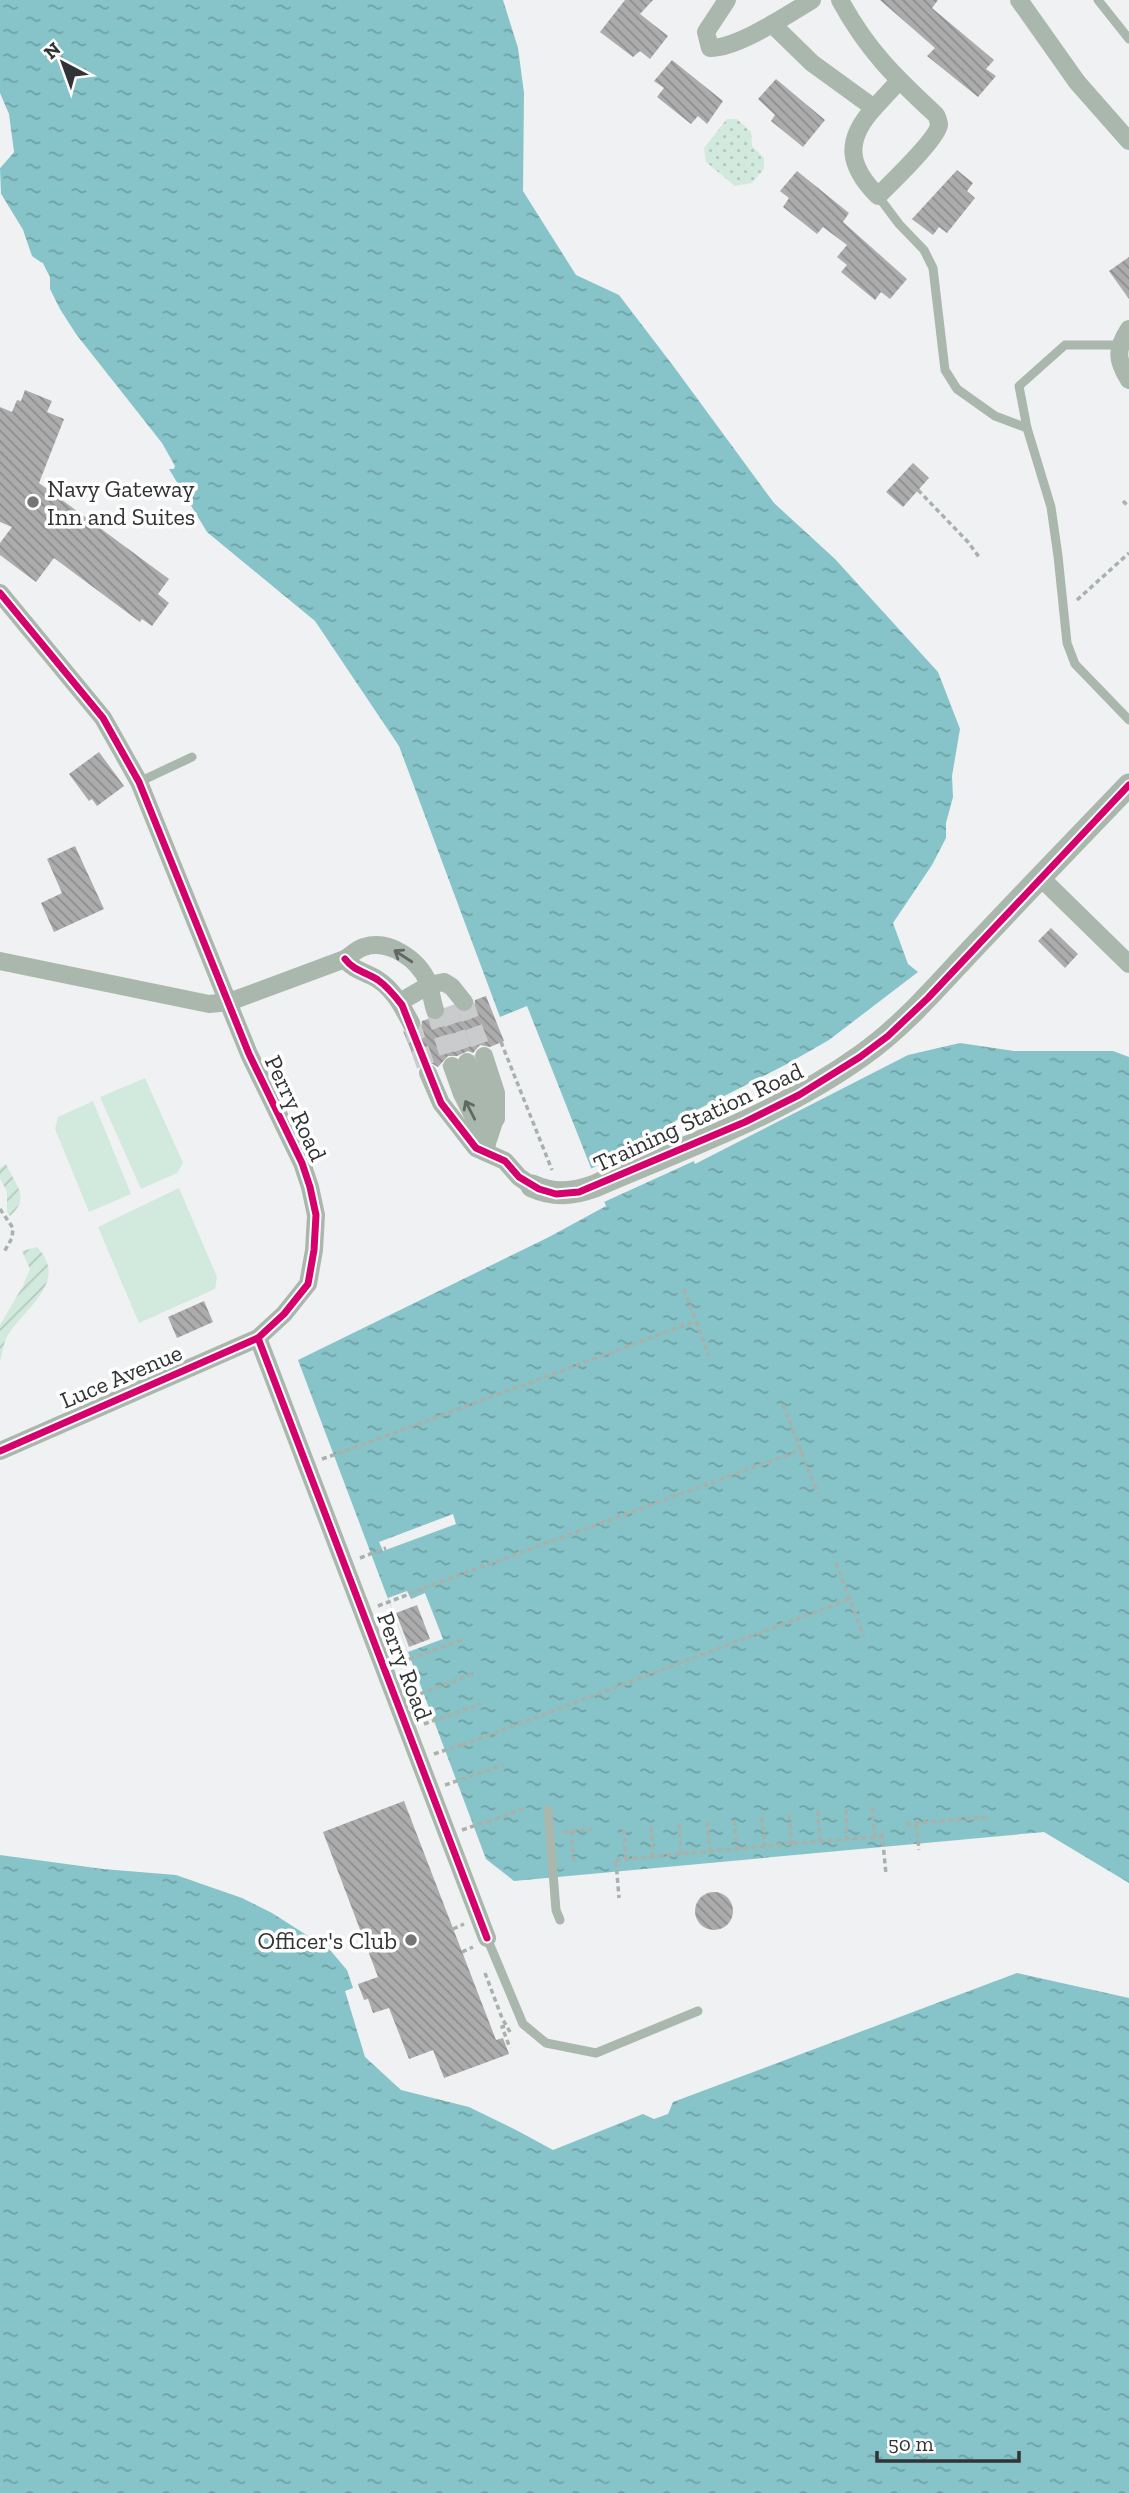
<svg xmlns="http://www.w3.org/2000/svg" width="1129" height="2493" font-family="'Zilla Slab',serif">
<defs>
<pattern id="grass-dots" width="8" height="8" patternUnits="userSpaceOnUse" patternTransform="scale(1.75)"><rect width="8" height="8" fill="#d2e9dd"/><path d="M2 2h.1M6 6h.1" fill="none" stroke="#b5c8be" stroke-width="1.8" stroke-linecap="round"/></pattern>
<pattern id="garden-furrows" width="10" height="10" patternUnits="userSpaceOnUse" patternTransform="scale(1.75)"><rect width="10" height="10" fill="#d2e9dd"/><path d="M-1 1l2-2M0 10L10 0M9 11l2-2" fill="none" stroke="#b5c8be"/></pattern>
<pattern id="water-ripples" width="26" height="14" patternUnits="userSpaceOnUse" patternTransform="scale(1.75)"><rect width="26" height="14" fill="#86c4c9"/><path d="M2 4q2-2 4 0t4 0M15 11q2-2 4 0t4 0" fill="none" stroke="#6ea0a4"/></pattern>
<pattern id="building-back-hatch" width="6" height="6" patternUnits="userSpaceOnUse" patternTransform="scale(1.75)"><rect width="6" height="6" fill="#acacac"/><path d="M-1 5l2 2M0 0l6 6M5-1l2 2" fill="none" stroke="#8d8d8d"/></pattern>
</defs>
<rect width="100%" height="100%" fill="#f0f1f2"/>
<!-- grass -->
<path fill="url(#grass-dots)" d="M 727,119 L 737,119 L 751,132 L 752,146 L 764,158 L 764,169 L 752,183 L 735,186 L 706,162 L 704,148 Z"/>
<!-- garden -->
<g fill="url(#garden-furrows)">
<path d="M 6,1164 C 16,1186 31,1198 10,1216 L 7,1212 L 7,1192 L 0,1178 L 0,1168 Z"/>
<path d="M 37,1247 C 70,1282 24,1308 8,1335 C 3,1343 3,1352 0,1361 L 0,1325 L 23,1286 L 30,1269 L 22,1251 Z"/>
</g>
<!-- pitch -->
<g fill="#d2e9dd">
<path d="M 145,1078 L 183,1163 L 177,1173 L 141,1189 L 100,1097 Z"/>
<path d="M 93,1101 L 131,1194 L 89,1212 L 55,1129 L 58,1117 Z"/>
<path d="M 179,1188 L 217,1277 L 215,1289 L 139,1323 L 98,1227 Z"/>
</g>
<!-- water -->
<g fill="url(#water-ripples)">
<path d="M 0,0 L 503,0 L 518,48 L 524,93 L 523,191 L 576,275 L 619,295 L 674,367 L 774,503 L 835,559 L 938,672 L 960,729 L 952,776 L 953,797 L 946,823 L 946,838 L 932,865 L 893,923 L 908,964 L 918,972 L 829,1040 L 787,1064 L 675,1121 L 695,1164 L 908,1055 L 960,1043 L 1014,1051 L 1113,1051 L 1129,1057 L 1129,1883 L 1044,1832 L 514,1881 L 486,1859 L 298,1360 L 549,1237 L 606,1206 L 527,1006 L 500,1017 L 399,746 L 315,621 L 207,532 L 169,469 L 172,465 L 143,421 L 70,333 L 49,294 L 50,278 L 43,263 L 29,259 L 23,230 L 1,194 L 0,168 L 14,152 L 0,99 Z"/>
<path d="M 0,1855 L 103,1869 L 176,1875 L 242,1898 L 272,1913 L 330,1950 L 347,1970 L 353,1988 L 345,1991 L 365,2057 L 401,2090 L 469,2107 L 518,2131 L 553,2150 L 643,2114 L 654,2119 L 668,2114 L 673,2102 L 1017,1973 L 1129,1998 L 1129,2493 L 0,2493 Z"/>
</g>
<!-- pier -->
<g fill="#f0f1f2">
<path d="M 0,93 L 9,114 L 14,152 L 0,168 L 0,162 L 10,151 L 0,110 Z"/>
<path d="M 0,188 L 1,194 L 23,230 L 32,256 L 42,263 L 50,277 L 50,289 L 60,309 L 76,334 L 162,443 L 175,466 L 174,469 L 169,469 L 140,423 L 62,324 L 46,295 L 46,278 L 40,266 L 26,260 L 20,231 L 0,198 Z"/>
<path d="M 679,1129 L 694,1161 L 604,1202 L 590,1169 Z"/>
<path d="M 453,1514 L 456,1524 L 383,1551 L 379,1542 Z"/>
<path d="M 407,1591 L 411,1599 L 425,1593 L 443,1639 L 408,1652 L 388,1598 Z"/>
</g>
<!-- building -->
<g fill="url(#building-back-hatch)">
<path d="M 625,0 L 653,0 L 640,14 L 668,36 L 650,59 L 640,51 L 633,57 L 600,32 Z"/>
<path d="M 880,0 L 938,0 L 932,8 L 994,60 L 986,69 L 996,76 L 978,97 L 927,56 L 935,48 Z"/>
<path d="M 672,60 L 723,101 L 707,124 L 698,116 L 691,124 L 657,97 L 664,88 L 654,81 Z"/>
<path d="M 776,79 L 825,120 L 803,147 L 771,121 L 775,115 L 758,99 Z"/>
<path d="M 957,170 L 973,183 L 967,191 L 975,198 L 947,233 L 939,227 L 933,235 L 912,219 Z"/>
<path d="M 797,171 L 849,213 L 843,222 L 907,279 L 890,299 L 881,292 L 875,300 L 841,272 L 847,265 L 837,257 L 847,245 L 823,227 L 817,234 L 783,207 L 789,198 L 780,191 Z"/>
<path d="M 1129,257 L 1129,299 L 1109,271 Z"/>
<path d="M 25,390 L 52,401 L 47,412 L 64,419 L 39,483 L 169,579 L 158,594 L 169,603 L 152,626 L 142,619 L 140,622 L 54,558 L 36,582 L 0,555 L 0,543 L 12,527 L 0,522 L 0,407 L 12,412 L 17,400 L 21,401 Z"/>
<path d="M 913,463 L 929,478 L 903,507 L 886,492 Z"/>
<path d="M 99,752 L 124,786 L 97,806 L 92,799 L 89,801 L 69,774 Z"/>
<path d="M 75,846 L 104,909 L 54,932 L 41,903 L 62,893 L 47,859 Z"/>
<path d="M 1051,928 L 1078,954 L 1065,968 L 1038,941 Z"/>
<path d="M 486,996 L 504,1041 L 490,1047 L 480,1045 L 473,1053 L 468,1051 L 457,1056 L 448,1056 L 438,1067 L 429,1062 L 423,1063 L 418,1068 L 403,1031 L 410,1034 L 416,1033 L 421,1028 L 422,1021 L 428,1019 L 439,1021 L 446,1012 L 455,1008 L 459,1012 L 466,1013 L 474,1007 L 475,1000 Z"/>
<path d="M 204,1301 L 213,1322 L 177,1338 L 168,1317 Z"/>
<path d="M 417,1605 L 430,1639 L 409,1647 L 396,1613 Z"/>
<path d="M 404,1801 L 496,2040 L 503,2038 L 509,2054 L 444,2078 L 433,2050 L 409,2059 L 389,2008 L 373,2013 L 368,1999 L 364,2000 L 358,1984 L 378,1977 L 323,1832 Z"/>
<circle cx="714" cy="1911" r="19"/>
</g>
<g fill="none" stroke-linecap="round" stroke-linejoin="round">
<!-- minor-tunnel -->
<g stroke="#cacbcc" stroke-width="18" stroke-dasharray="18 9" stroke-linecap="butt">
<path d="M 464,1002 L 484,1056"/>
<path d="M 447,1007 L 467,1062"/>
<path d="M 435,1010 L 452,1066"/>
<path d="M 411,1023 L 428,1073"/>
</g>
<!-- path -->
<g stroke="#a9b1ab" stroke-width="3.5" stroke-dasharray="5 3.5" stroke-linecap="butt">
<path d="M 918,490 L 968,542 L 979,557"/>
<path d="M 1123,501 L 1129,507"/>
<path d="M 1077,600 L 1129,553"/>
<path d="M 501,1042 L 552,1170"/>
<path d="M 0,1209 L 13,1228 L 12,1238 L 4,1252"/>
<path d="M 684,1289 L 709,1356"/>
<path d="M 783,1405 L 818,1494"/>
<path d="M 345,1451 L 696,1321"/>
<path d="M 322,1459 L 345,1451"/>
<path d="M 360,1558 L 386,1548"/>
<path d="M 836,1563 L 864,1637"/>
<path d="M 424,1588 L 801,1450"/>
<path d="M 378,1606 L 423,1589"/>
<path d="M 401,1662 L 462,1640"/>
<path d="M 412,1697 L 472,1674"/>
<path d="M 447,1716 L 481,1704"/>
<path d="M 424,1724 L 446,1716"/>
<path d="M 462,1745 L 850,1599"/>
<path d="M 434,1754 L 463,1744"/>
<path d="M 445,1785 L 503,1765"/>
<path d="M 872,1807 L 875,1838"/>
<path d="M 846,1810 L 847,1839"/>
<path d="M 818,1811 L 820,1841"/>
<path d="M 789,1815 L 792,1844"/>
<path d="M 762,1817 L 765,1846"/>
<path d="M 734,1820 L 737,1849"/>
<path d="M 487,1822 L 525,1808"/>
<path d="M 707,1822 L 710,1851"/>
<path d="M 679,1824 L 681,1854"/>
<path d="M 906,1824 L 989,1817"/>
<path d="M 916,1824 L 919,1850"/>
<path d="M 651,1827 L 653,1857"/>
<path d="M 462,1830 L 488,1821"/>
<path d="M 624,1830 L 626,1859"/>
<path d="M 571,1831 L 574,1862"/>
<path d="M 563,1832 L 592,1829"/>
<path d="M 882,1833 L 886,1874"/>
<path d="M 616,1860 L 820,1841 L 883,1837"/>
<path d="M 616,1861 L 619,1898"/>
<path d="M 453,1929 L 464,1924"/>
<path d="M 462,1952 L 473,1947"/>
<path d="M 485,1973 L 502,2018 L 510,2032"/>
<path d="M 505,2026 L 502,2027 L 510,2048"/>
</g>
<!-- service -->
<g stroke="#aab7ac" stroke-width="9">
<path d="M 1098,0 L 1129,39"/>
<path d="M 878,196 L 899,224 L 924,250 L 933,268 L 945,370 L 957,389 L 995,416 L 1027,428"/>
<path d="M 1119,345 L 1065,345 L 1019,386 L 1027,428 L 1051,507 L 1058,556 L 1067,643 L 1075,664 L 1129,720"/>
<path d="M 139,782 L 192,757"/>
<path d="M 548,1810 L 556,1910 L 560,1920"/>
<path d="M 487,1938 L 523,2024 L 546,2043 L 596,2053 L 698,2011"/>
</g>
<!-- minor -->
<g stroke="#aab7ac" stroke-width="18">
<path d="M 727,0 L 706,32 L 710,48 C 738,48 787,15 812,0"/>
<path d="M 1019,0 L 1077,82 L 1129,141"/>
<path d="M 772,24 L 812,63 L 874,108 C 844,141 848,166 878,196 C 889,185 937,139 939,125 C 939,123 937,116 936,115 C 895,77 867,50 840,0"/>
<path d="M 874,108 L 899,81"/>
<path d="M 1129,329 C 1116,349 1116,359 1129,380"/>
<path d="M 0,593 L 103,718 L 139,782 L 249,1054 L 302,1163 L 310,1187 L 316,1215 L 314,1250 L 308,1284 L 284,1314 L 258,1338 L 0,1451"/>
<path d="M 1040,877 L 1129,964"/>
<path d="M 345,959 C 354,971 366,972 377,979 C 394,990 402,1006 411,1023"/>
<path d="M 0,961 L 209,1004 L 229,1002 L 345,959 C 351,955 357,949 364,947 C 389,939 418,959 428,982 C 431,991 432,1001 435,1010"/>
<path d="M 400,1002 L 429,985 L 444,982 L 452,987 L 464,1002"/>
<path d="M 484,1056 L 496,1093 L 496,1119"/>
<path d="M 467,1062 L 493,1125 L 487,1143"/>
<path d="M 452,1066 L 462,1094 L 487,1143 L 485,1152"/>
<path d="M 428,1073 L 441,1103 L 476,1148 L 505,1161 L 519,1177 L 532,1186"/>
<path d="M 258,1338 L 487,1938"/>
</g>
<!-- tertiary -->
<path stroke="#aab7ac" stroke-width="23" d="M 532,1186 C 554,1196 573,1194 595,1186 C 685,1147 780,1114 861,1056 C 905,1025 938,985 975,946 C 1026,892 1077,839 1129,785"/>
<defs>
<g id="cycleway">
<path d="M 0,593 L 103,718 L 139,782 L 249,1054 L 302,1163 L 310,1187 L 316,1215 L 314,1250 L 308,1284 L 284,1314 L 258,1338 L 0,1451"/>
<path d="M 345,959 C 354,971 366,972 378,980 C 388,987 395,996 402,1005 L 441,1103 L 476,1148 L 505,1161 L 519,1177 L 539,1189 L 556,1194 L 579,1192 L 745,1122 L 799,1095 L 860,1057 L 888,1036 L 928,998 L 1129,785"/>
<path d="M 258,1338 L 487,1938"/>
</g>
</defs>
<!-- cycleway casing -->
<use href="#cycleway" stroke="#fff" stroke-width="11"/>
<!-- cycleway -->
<use href="#cycleway" stroke="#d6006c" stroke-width="7"/>
</g>
<!-- one-way arrows -->
<defs><path id="oneway-shaft" d="M-6 0H5M1.5-3L5.5 0L1.5 3" fill="none" stroke-width="1.6" stroke-linecap="round" stroke-linejoin="round" transform="scale(1.75)"/></defs>
<g stroke="#626864">
<use href="#oneway-shaft" transform="translate(403 956) rotate(-147)"/>
<use href="#oneway-shaft" transform="translate(470 1110) rotate(-117)"/>
</g>
<!-- markers -->
<g fill="#747676" stroke="#fff" stroke-width="2.5">
<circle cx="33" cy="502" r="7"/>
<circle cx="411" cy="1940" r="7"/>
</g>
<g text-anchor="middle" dominant-baseline="central" stroke-width="7" stroke-linejoin="round" paint-order="stroke">
<!-- poi labels -->
<g font-size="24" fill="#323334" stroke="#fff" text-anchor="start">
<text x="47" y="488">Navy Gateway<tspan x="47" dy="28">Inn and Suites</tspan></text>
<text x="397" y="1940" text-anchor="end">Officer's Club</text>
</g>
<!-- street labels -->
<g font-size="24" fill="#323334" stroke="#fff">
<text transform="translate(296 1108) rotate(65)">Perry Road</text>
<text transform="translate(698 1117) rotate(-25)">Training Station Road</text>
<text transform="translate(121 1376) rotate(-23)">Luce Avenue</text>
<text transform="translate(405 1666) rotate(69)">Perry Road</text>
</g>
</g>
<!-- north arrow -->
<g transform="translate(63 63) rotate(319)" stroke="#ffffff" stroke-width="5" paint-order="stroke">
<path d="M0-5L12 26L0 18L-12 26Z" fill="#323334"/>
<text y="-10" font-size="19" font-weight="bold" text-anchor="middle" fill="#323334">N</text>
</g>
<!-- scale -->
<path d="M877 2451v10h142v-10" fill="none" stroke="#323334" stroke-width="3.5"/>
<text x="888" y="2451" font-size="21" fill="#323334" stroke="#ffffff" stroke-width="5" paint-order="stroke">50 m</text>
</svg>
